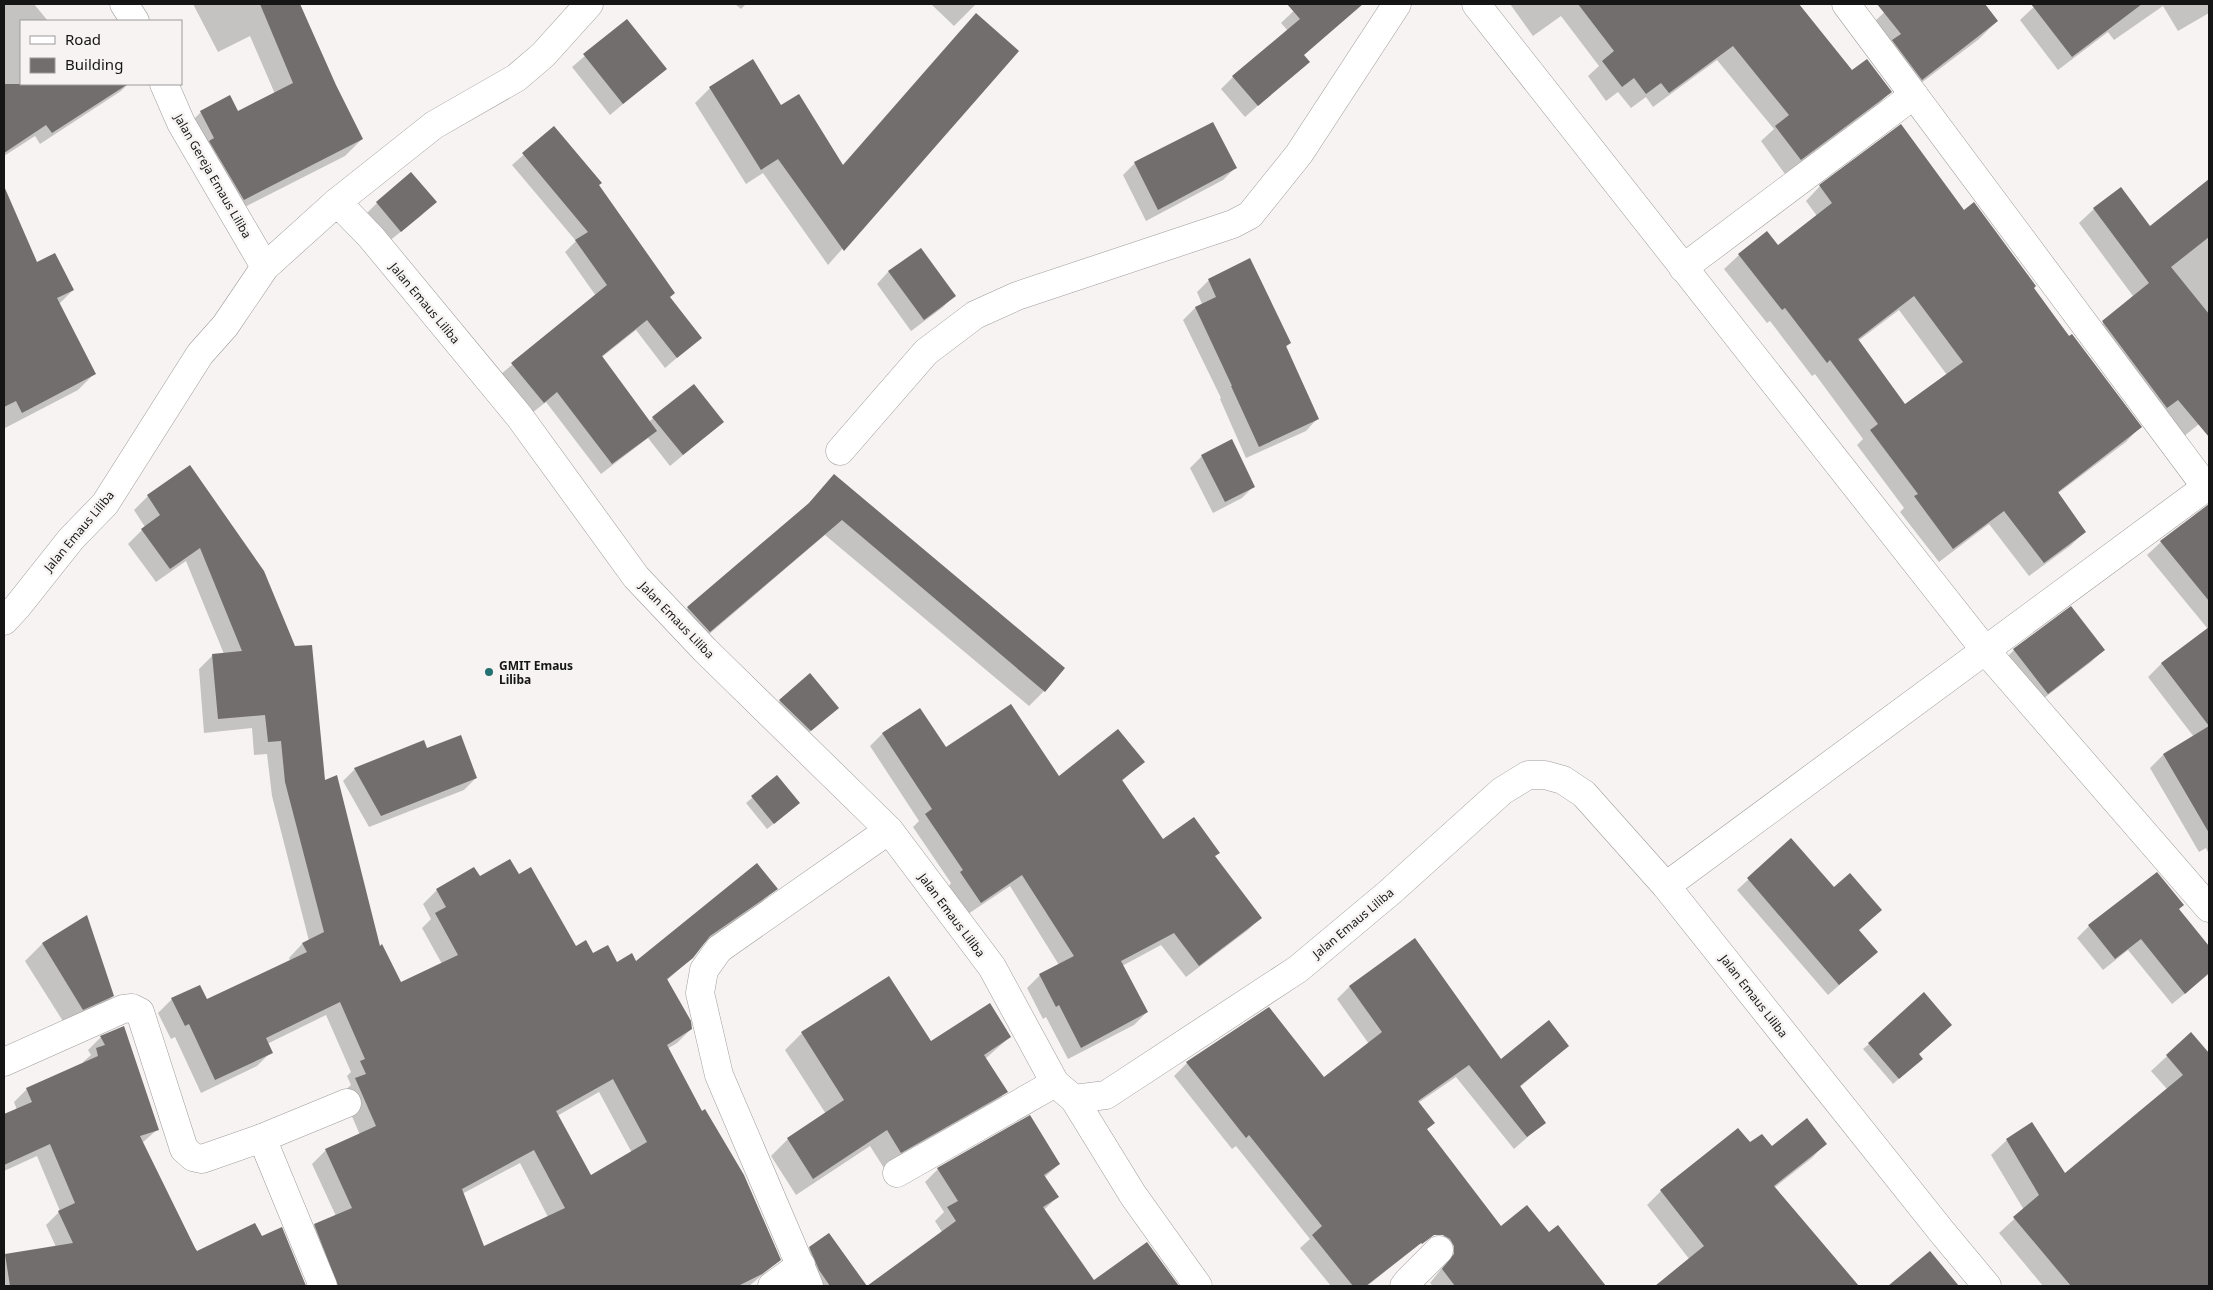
<svg xmlns="http://www.w3.org/2000/svg" width="2213" height="1290" font-family="'Noto Sans',sans-serif">
<rect width="100%" height="100%" fill="#f7f3f3"/>
<!-- shadow -->
<g fill="#0003" fill-rule="evenodd">
<path d="M 4,4 L 34,4 L 48,21 L 21,21 L 21,84 L 128,84 L 121,91 L 40,144 L 35,136 L 4,156 Z"/>
<path d="M 193,4 L 300,4 L 335,85 L 362,139 L 345,156 L 227,216 L 184,129 L 201,112 L 238,113 L 275,94 L 250,36 L 218,52 Z"/>
<path d="M 735,4 L 746,4 L 741,9 Z"/>
<path d="M 931,4 L 976,4 L 954,26 Z"/>
<path d="M 1301,4 L 1358,4 L 1304,49 L 1281,23 Z"/>
<path d="M 1510,4 L 1796,4 L 1852,71 L 1890,92 L 1876,107 L 1785,174 L 1761,141 L 1774,129 L 1717,60 L 1653,107 L 1646,97 L 1631,108 L 1618,92 L 1606,101 L 1588,76 L 1599,66 L 1561,16 L 1533,36 Z"/>
<path d="M 1893,4 L 1983,4 L 1997,21 L 1979,39 L 1904,96 L 1873,23 Z"/>
<path d="M 2037,4 L 2209,4 L 2209,13 L 2178,31 L 2163,6 L 2114,40 L 2108,32 L 2058,70 L 2020,20 Z"/>
<path d="M 626,21 L 665,69 L 610,115 L 572,67 Z"/>
<path d="M 961,30 L 1017,51 L 828,265 L 763,173 L 746,184 L 695,103 L 710,88 L 781,107 L 842,166 Z"/>
<path d="M 1233,77 L 1278,88 L 1245,117 L 1221,89 Z"/>
<path d="M 1212,124 L 1235,168 L 1223,180 L 1146,221 L 1123,175 L 1134,164 Z"/>
<path d="M 554,128 L 598,185 L 669,298 L 701,337 L 665,368 L 636,330 L 602,357 L 649,422 L 653,418 L 723,422 L 670,466 L 648,438 L 601,474 L 546,402 L 532,413 L 501,374 L 596,296 L 565,252 L 576,241 L 512,165 Z"/>
<path d="M 1820,186 L 1963,212 L 2032,288 L 2140,427 L 2126,442 L 2057,494 L 2085,532 L 2070,546 L 2029,576 L 1989,524 L 1939,562 L 1900,512 L 1904,508 L 1857,445 L 1863,439 L 1815,374 L 1812,376 L 1770,321 L 1767,323 L 1724,269 L 1739,255 L 1777,247 L 1817,216 L 1806,201 ZM 1899,310 L 1947,375 L 1905,406 L 1858,341 Z"/>
<path d="M 2200,188 L 2209,199 L 2209,416 L 2183,437 L 2088,336 L 2133,296 L 2079,223 L 2094,209 L 2120,189 L 2150,228 Z"/>
<path d="M 377,203 L 423,214 L 388,242 L 365,215 Z"/>
<path d="M 15,215 L 37,264 L 73,290 L 59,304 L 94,374 L 78,390 L 5,428 L 4,220 Z"/>
<path d="M 920,250 L 954,296 L 942,308 L 911,331 L 877,284 L 888,272 Z"/>
<path d="M 1209,280 L 1290,343 L 1285,348 L 1317,419 L 1306,431 L 1246,458 L 1220,399 L 1221,398 L 1183,320 L 1195,308 L 1202,304 L 1197,292 Z"/>
<path d="M 1202,456 L 1254,486 L 1242,498 L 1213,513 L 1190,468 Z"/>
<path d="M 189,467 L 324,782 L 379,947 L 400,983 L 442,964 L 422,928 L 431,919 L 423,904 L 437,890 L 480,878 L 518,875 L 576,947 L 617,963 L 636,962 L 776,889 L 762,902 L 702,945 L 693,957 L 667,980 L 691,1029 L 677,1043 L 667,1049 L 780,1260 L 749,1286 L 320,1286 L 301,1239 L 315,1225 L 336,1216 L 312,1164 L 326,1150 L 360,1135 L 342,1093 L 351,1085 L 347,1076 L 351,1072 L 326,1015 L 267,1044 L 271,1052 L 257,1066 L 201,1093 L 175,1037 L 171,1039 L 158,1013 L 172,999 L 206,1001 L 290,961 L 289,958 L 302,944 L 309,941 L 272,796 L 267,754 L 254,755 L 252,728 L 204,733 L 199,669 L 213,655 L 224,654 L 186,561 L 156,582 L 128,544 L 145,527 L 134,510 L 148,496 ZM 599,1092 L 632,1153 L 591,1177 L 557,1116 ZM 520,1163 L 548,1217 L 483,1247 L 462,1194 Z"/>
<path d="M 834,475 L 1044,691 L 1029,706 L 825,535 L 694,647 L 672,623 L 688,608 L 801,512 Z"/>
<path d="M 2209,506 L 2209,854 L 2206,848 L 2199,852 L 2150,768 L 2163,755 L 2194,737 L 2148,677 L 2161,664 L 2208,629 L 2147,555 L 2161,542 Z"/>
<path d="M 2071,608 L 2103,650 L 2091,662 L 2035,705 L 2002,662 L 2014,650 Z"/>
<path d="M 780,701 L 837,708 L 798,742 L 768,712 Z"/>
<path d="M 919,709 L 945,749 L 1059,778 L 1143,762 L 1121,782 L 1163,840 L 1214,857 L 1260,918 L 1248,930 L 1186,977 L 1161,945 L 1122,966 L 1147,1012 L 1134,1025 L 1068,1059 L 1046,1017 L 1043,1019 L 1027,988 L 1040,975 L 1059,965 L 1010,886 L 968,914 L 949,886 L 951,883 L 913,827 L 919,821 L 870,746 L 882,734 Z"/>
<path d="M 355,769 L 476,778 L 464,790 L 369,827 L 343,781 Z"/>
<path d="M 777,777 L 792,809 L 767,829 L 746,803 Z"/>
<path d="M 1791,840 L 1834,889 L 1880,910 L 1858,930 L 1877,952 L 1828,995 L 1737,890 Z"/>
<path d="M 2178,910 L 2209,947 L 2209,974 L 2172,1004 L 2128,950 L 2103,970 L 2077,938 L 2089,926 Z"/>
<path d="M 86,917 L 113,996 L 95,1013 L 66,1026 L 25,961 L 42,944 Z"/>
<path d="M 1415,940 L 1501,1061 L 1567,1046 L 1520,1087 L 1545,1122 L 1514,1149 L 1456,1077 L 1418,1103 L 1433,1123 L 1426,1130 L 1501,1227 L 1549,1234 L 1558,1227 L 1605,1286 L 1433,1286 L 1430,1283 L 1442,1268 L 1442,1258 L 1435,1250 L 1454,1217 L 1367,1286 L 1331,1286 L 1300,1248 L 1310,1239 L 1236,1146 L 1232,1149 L 1174,1076 L 1187,1063 L 1269,1008 L 1324,1079 L 1369,1044 L 1337,999 L 1349,987 Z"/>
<path d="M 802,1033 L 930,1043 L 1010,1037 L 985,1059 L 1006,1092 L 990,1108 L 884,1168 L 870,1146 L 796,1195 L 771,1156 L 788,1139 L 826,1114 L 785,1050 Z"/>
<path d="M 2191,1034 L 2209,1055 L 2209,1286 L 2043,1286 L 1999,1233 L 2024,1210 L 1991,1155 L 2007,1140 L 2065,1175 L 2167,1089 L 2151,1071 Z"/>
<path d="M 101,1037 L 158,1129 L 142,1143 L 197,1252 L 261,1238 L 281,1228 L 306,1286 L 4,1286 L 4,1257 L 6,1255 L 56,1247 L 46,1225 L 60,1211 L 37,1156 L 4,1171 L 4,1116 L 17,1110 L 14,1102 L 27,1089 L 84,1064 L 83,1062 L 91,1055 L 88,1050 Z"/>
<path d="M 1869,1044 L 1917,1055 L 1915,1064 L 1893,1084 L 1863,1049 Z"/>
<path d="M 1750,1144 L 1771,1148 L 1825,1144 L 1812,1158 L 1774,1188 L 1857,1286 L 1659,1286 L 1690,1260 L 1647,1205 L 1661,1191 Z"/>
<path d="M 1059,1164 L 1045,1177 L 1057,1197 L 1044,1210 L 1094,1282 L 1147,1244 L 1177,1286 L 868,1286 L 942,1232 L 935,1221 L 944,1212 L 925,1182 L 938,1169 Z"/>
<path d="M 829,1234 L 865,1286 L 809,1286 L 797,1261 L 810,1248 Z"/>
<path d="M 1929,1253 L 1958,1286 L 1890,1286 Z"/>
</g>
<!-- building -->
<g fill="#726e6e" fill-rule="evenodd">
<path d="M 260,4 L 300,4 L 336,85 L 363,139 L 244,200 L 209,141 L 214,138 L 200,111 L 230,95 L 238,111 L 293,83 Z"/>
<path d="M 1287,4 L 1363,4 L 1304,55 L 1310,62 L 1258,106 L 1232,76 L 1300,19 Z"/>
<path d="M 1578,4 L 1799,4 L 1852,70 L 1867,59 L 1892,92 L 1801,160 L 1775,126 L 1789,115 L 1733,46 L 1669,93 L 1661,83 L 1646,94 L 1634,78 L 1622,87 L 1602,61 L 1614,51 Z"/>
<path d="M 1877,4 L 1985,4 L 1998,21 L 1922,80 L 1892,40 L 1901,34 Z"/>
<path d="M 2031,4 L 2142,4 L 2072,57 Z"/>
<path d="M 976,13 L 1019,51 L 844,251 L 778,159 L 761,170 L 709,87 L 753,59 L 781,105 L 799,94 L 843,165 Z"/>
<path d="M 627,19 L 667,69 L 623,104 L 583,54 Z"/>
<path d="M 4,84 L 128,84 L 52,133 L 46,125 L 4,153 Z"/>
<path d="M 1213,122 L 1237,168 L 1158,210 L 1134,162 Z"/>
<path d="M 1901,124 L 1964,210 L 1974,202 L 2036,286 L 2034,288 L 2069,336 L 2072,334 L 2142,427 L 2058,492 L 2086,532 L 2044,563 L 2004,511 L 1953,549 L 1914,496 L 1918,494 L 1870,430 L 1878,424 L 1830,360 L 1827,363 L 1785,308 L 1782,310 L 1738,254 L 1767,231 L 1778,245 L 1832,203 L 1819,185 ZM 1914,296 L 1963,362 L 1905,404 L 1858,339 Z"/>
<path d="M 554,126 L 602,183 L 599,185 L 675,293 L 670,297 L 702,338 L 677,358 L 647,320 L 602,356 L 657,431 L 612,464 L 557,392 L 544,403 L 511,363 L 607,285 L 575,240 L 588,232 L 522,153 Z"/>
<path d="M 411,172 L 437,202 L 401,232 L 376,202 Z"/>
<path d="M 2209,179 L 2209,237 L 2171,267 L 2209,314 L 2209,437 L 2178,400 L 2167,408 L 2102,321 L 2149,283 L 2093,208 L 2121,187 L 2150,226 Z"/>
<path d="M 4,186 L 37,262 L 55,253 L 74,290 L 57,298 L 96,374 L 22,413 L 16,401 L 4,407 Z"/>
<path d="M 921,248 L 956,296 L 924,320 L 888,271 Z"/>
<path d="M 1250,258 L 1291,343 L 1286,346 L 1319,419 L 1259,447 L 1231,386 L 1232,386 L 1195,307 L 1216,297 L 1208,279 Z"/>
<path d="M 694,384 L 724,422 L 683,455 L 652,417 Z"/>
<path d="M 1232,439 L 1255,487 L 1225,502 L 1201,455 Z"/>
<path d="M 190,465 L 264,571 L 295,646 L 312,645 L 325,780 L 337,775 L 380,946 L 382,944 L 401,982 L 458,955 L 435,913 L 446,907 L 436,889 L 474,867 L 480,876 L 510,859 L 519,874 L 531,867 L 576,946 L 586,940 L 593,953 L 608,945 L 617,962 L 632,953 L 636,961 L 757,863 L 778,889 L 710,936 L 693,958 L 667,979 L 691,1021 L 692,1029 L 667,1045 L 702,1111 L 705,1109 L 744,1175 L 781,1260 L 762,1274 L 738,1286 L 338,1286 L 314,1224 L 352,1208 L 325,1149 L 376,1126 L 355,1078 L 366,1074 L 360,1061 L 365,1059 L 340,1002 L 266,1038 L 273,1053 L 215,1080 L 189,1024 L 185,1026 L 171,998 L 200,985 L 207,999 L 307,952 L 302,943 L 324,932 L 285,782 L 281,741 L 268,742 L 265,715 L 218,719 L 212,654 L 242,651 L 200,548 L 170,569 L 141,529 L 160,515 L 147,495 ZM 613,1079 L 647,1142 L 591,1175 L 556,1111 ZM 534,1150 L 565,1208 L 484,1246 L 462,1189 Z"/>
<path d="M 834,474 L 1065,668 L 1045,692 L 842,520 L 710,632 L 687,607 L 809,503 Z"/>
<path d="M 2209,504 L 2209,601 L 2160,541 Z"/>
<path d="M 2071,606 L 2105,650 L 2048,694 L 2013,649 Z"/>
<path d="M 2209,627 L 2209,833 L 2163,754 L 2209,726 L 2161,663 Z"/>
<path d="M 810,673 L 839,708 L 811,731 L 779,700 Z"/>
<path d="M 1011,704 L 1059,776 L 1118,729 L 1145,762 L 1122,780 L 1163,839 L 1194,817 L 1220,853 L 1215,856 L 1262,918 L 1199,966 L 1174,933 L 1121,961 L 1148,1012 L 1081,1048 L 1059,1005 L 1056,1007 L 1039,974 L 1074,956 L 1022,875 L 981,903 L 960,872 L 963,870 L 925,814 L 932,809 L 882,733 L 920,708 L 946,747 Z"/>
<path d="M 461,735 L 477,778 L 381,816 L 354,768 L 424,740 L 427,748 Z"/>
<path d="M 777,775 L 800,803 L 774,824 L 751,796 Z"/>
<path d="M 1791,838 L 1834,887 L 1850,873 L 1882,910 L 1859,930 L 1878,952 L 1839,985 L 1747,878 Z"/>
<path d="M 2157,872 L 2184,905 L 2179,909 L 2209,946 L 2209,973 L 2185,994 L 2141,939 L 2115,959 L 2088,925 Z"/>
<path d="M 87,915 L 114,996 L 83,1010 L 42,943 Z"/>
<path d="M 1415,938 L 1501,1059 L 1549,1020 L 1569,1046 L 1520,1086 L 1546,1123 L 1527,1137 L 1469,1065 L 1418,1101 L 1435,1123 L 1427,1129 L 1501,1226 L 1527,1205 L 1549,1232 L 1558,1225 L 1606,1286 L 1455,1286 L 1442,1269 L 1454,1254 L 1454,1246 L 1450,1239 L 1443,1235 L 1434,1235 L 1422,1244 L 1421,1243 L 1366,1286 L 1353,1286 L 1312,1235 L 1322,1226 L 1249,1135 L 1246,1138 L 1186,1062 L 1269,1007 L 1324,1077 L 1382,1032 L 1349,986 Z"/>
<path d="M 889,976 L 931,1041 L 990,1003 L 1011,1037 L 984,1055 L 1008,1092 L 901,1153 L 887,1130 L 813,1179 L 787,1138 L 844,1100 L 801,1032 Z"/>
<path d="M 1924,992 L 1952,1025 L 1919,1054 L 1923,1059 L 1899,1079 L 1868,1043 Z"/>
<path d="M 124,1026 L 159,1130 L 140,1136 L 195,1248 L 197,1251 L 255,1223 L 262,1236 L 282,1227 L 306,1286 L 10,1286 L 5,1254 L 73,1243 L 58,1211 L 75,1203 L 50,1144 L 4,1165 L 4,1114 L 32,1102 L 26,1088 L 98,1056 L 96,1048 L 105,1045 L 100,1036 Z"/>
<path d="M 2191,1032 L 2209,1053 L 2209,1286 L 2071,1286 L 2013,1217 L 2039,1195 L 2006,1139 L 2032,1122 L 2065,1173 L 2183,1075 L 2166,1055 Z"/>
<path d="M 1030,1115 L 1060,1164 L 1044,1175 L 1059,1197 L 1043,1207 L 1094,1280 L 1147,1242 L 1179,1286 L 830,1286 L 819,1270 L 809,1247 L 829,1233 L 867,1286 L 956,1221 L 947,1207 L 958,1201 L 937,1168 Z"/>
<path d="M 1807,1118 L 1827,1144 L 1774,1186 L 1859,1286 L 1655,1286 L 1704,1246 L 1660,1190 L 1738,1128 L 1750,1142 L 1762,1134 L 1772,1146 Z"/>
<path d="M 1930,1251 L 1959,1286 L 1888,1286 Z"/>
</g>
<g fill="none" stroke-linecap="round" stroke-linejoin="round">
<defs>
<g id="minor">
<path d="M 124,4 L 135,21"/>
<path d="M 1476,4 L 1985,650 L 2209,908"/>
<path d="M 1846,4 L 2206,487"/>
<path d="M 164,84 L 181,123 L 265,267"/>
<path d="M 337,202 L 434,125 L 516,78 L 543,55 L 589,4"/>
<path d="M 1683,268 L 1914,95"/>
<path d="M 840,451 L 926,352 L 975,315 L 1017,296 L 1233,224 L 1250,215 L 1299,154 L 1397,4"/>
<path d="M 4,621 L 17,607 L 71,539 L 105,504 L 200,354 L 225,326 L 265,267 L 337,202 L 371,237 L 519,416 L 636,577 L 705,650 L 889,830 L 992,967 L 1055,1083 L 1074,1099 L 1106,1095 L 1298,969 L 1390,892 L 1502,791 L 1528,775 L 1545,775 L 1563,780 L 1584,794 L 1666,886 L 1942,1232 L 1987,1286"/>
<path d="M 1666,886 L 2209,485"/>
<path d="M 4,1062 L 123,1009 L 132,1008 L 140,1012 L 184,1149 L 193,1157 L 202,1159 L 262,1138 L 323,1286"/>
<path d="M 1074,1099 L 1133,1195 L 1198,1286"/>
<path d="M 262,1138 L 347,1103"/>
<path d="M 897,1173 L 1055,1083"/>
<path d="M 772,1286 L 801,1265"/>
<path d="M 809,1286 L 719,1075 L 700,993 L 704,970 L 719,949 L 889,830"/>
<path d="M 1404,1286 L 1408,1281 L 1439,1250"/>
</g>
</defs>
<!-- minor casing -->
<use href="#minor" stroke="#9f9b9b" stroke-width="29"/>
<!-- minor -->
<use href="#minor" stroke="#fff" stroke-width="28"/>
</g>
<!-- markers -->
<circle fill="#257070" stroke="#f7f3f3" stroke-width="2" cx="489" cy="672" r="5"/>
<g text-anchor="middle" dominant-baseline="central" stroke-width="5" stroke-linejoin="round" paint-order="stroke">
<!-- street labels -->
<g font-size="12" fill="#161515" stroke="#f7f3f3">
<text transform="translate(213 176) rotate(60)">Jalan Gereja Emaus Liliba</text>
<text transform="translate(425 303) rotate(50)">Jalan Emaus Liliba</text>
<text transform="translate(79 531) rotate(-50)">Jalan Emaus Liliba</text>
<text transform="translate(677 620) rotate(46)">Jalan Emaus Liliba</text>
<text transform="translate(952 915) rotate(53)">Jalan Emaus Liliba</text>
<text transform="translate(1353 923) rotate(-40)">Jalan Emaus Liliba</text>
<text transform="translate(1754 996) rotate(52)">Jalan Emaus Liliba</text>
</g>
<!-- poi labels -->
<g font-size="12" font-weight="bold" fill="#161515" stroke="#f7f3f3" text-anchor="start">
<text x="499" y="665">GMIT Emaus<tspan x="499" dy="14">Liliba</tspan></text>
</g>
</g>
<!-- border -->
<rect width="2213" height="1290" fill="none" stroke="#161515" stroke-width="10"/>
<!-- legend -->
<rect x="20" y="20" width="162" height="65" fill="#f7f3f3" stroke="#9d9a9a"/>
<rect x="30" y="36" width="25" height="8" fill="#ffffff" stroke="#9d9a9a"/>
<text x="65" y="45" font-size="15" fill="#161515">Road</text>
<rect x="30" y="58" width="25" height="15" fill="#726e6e" stroke="#9d9a9a"/>
<text x="65" y="70" font-size="15" fill="#161515">Building</text>
</svg>
